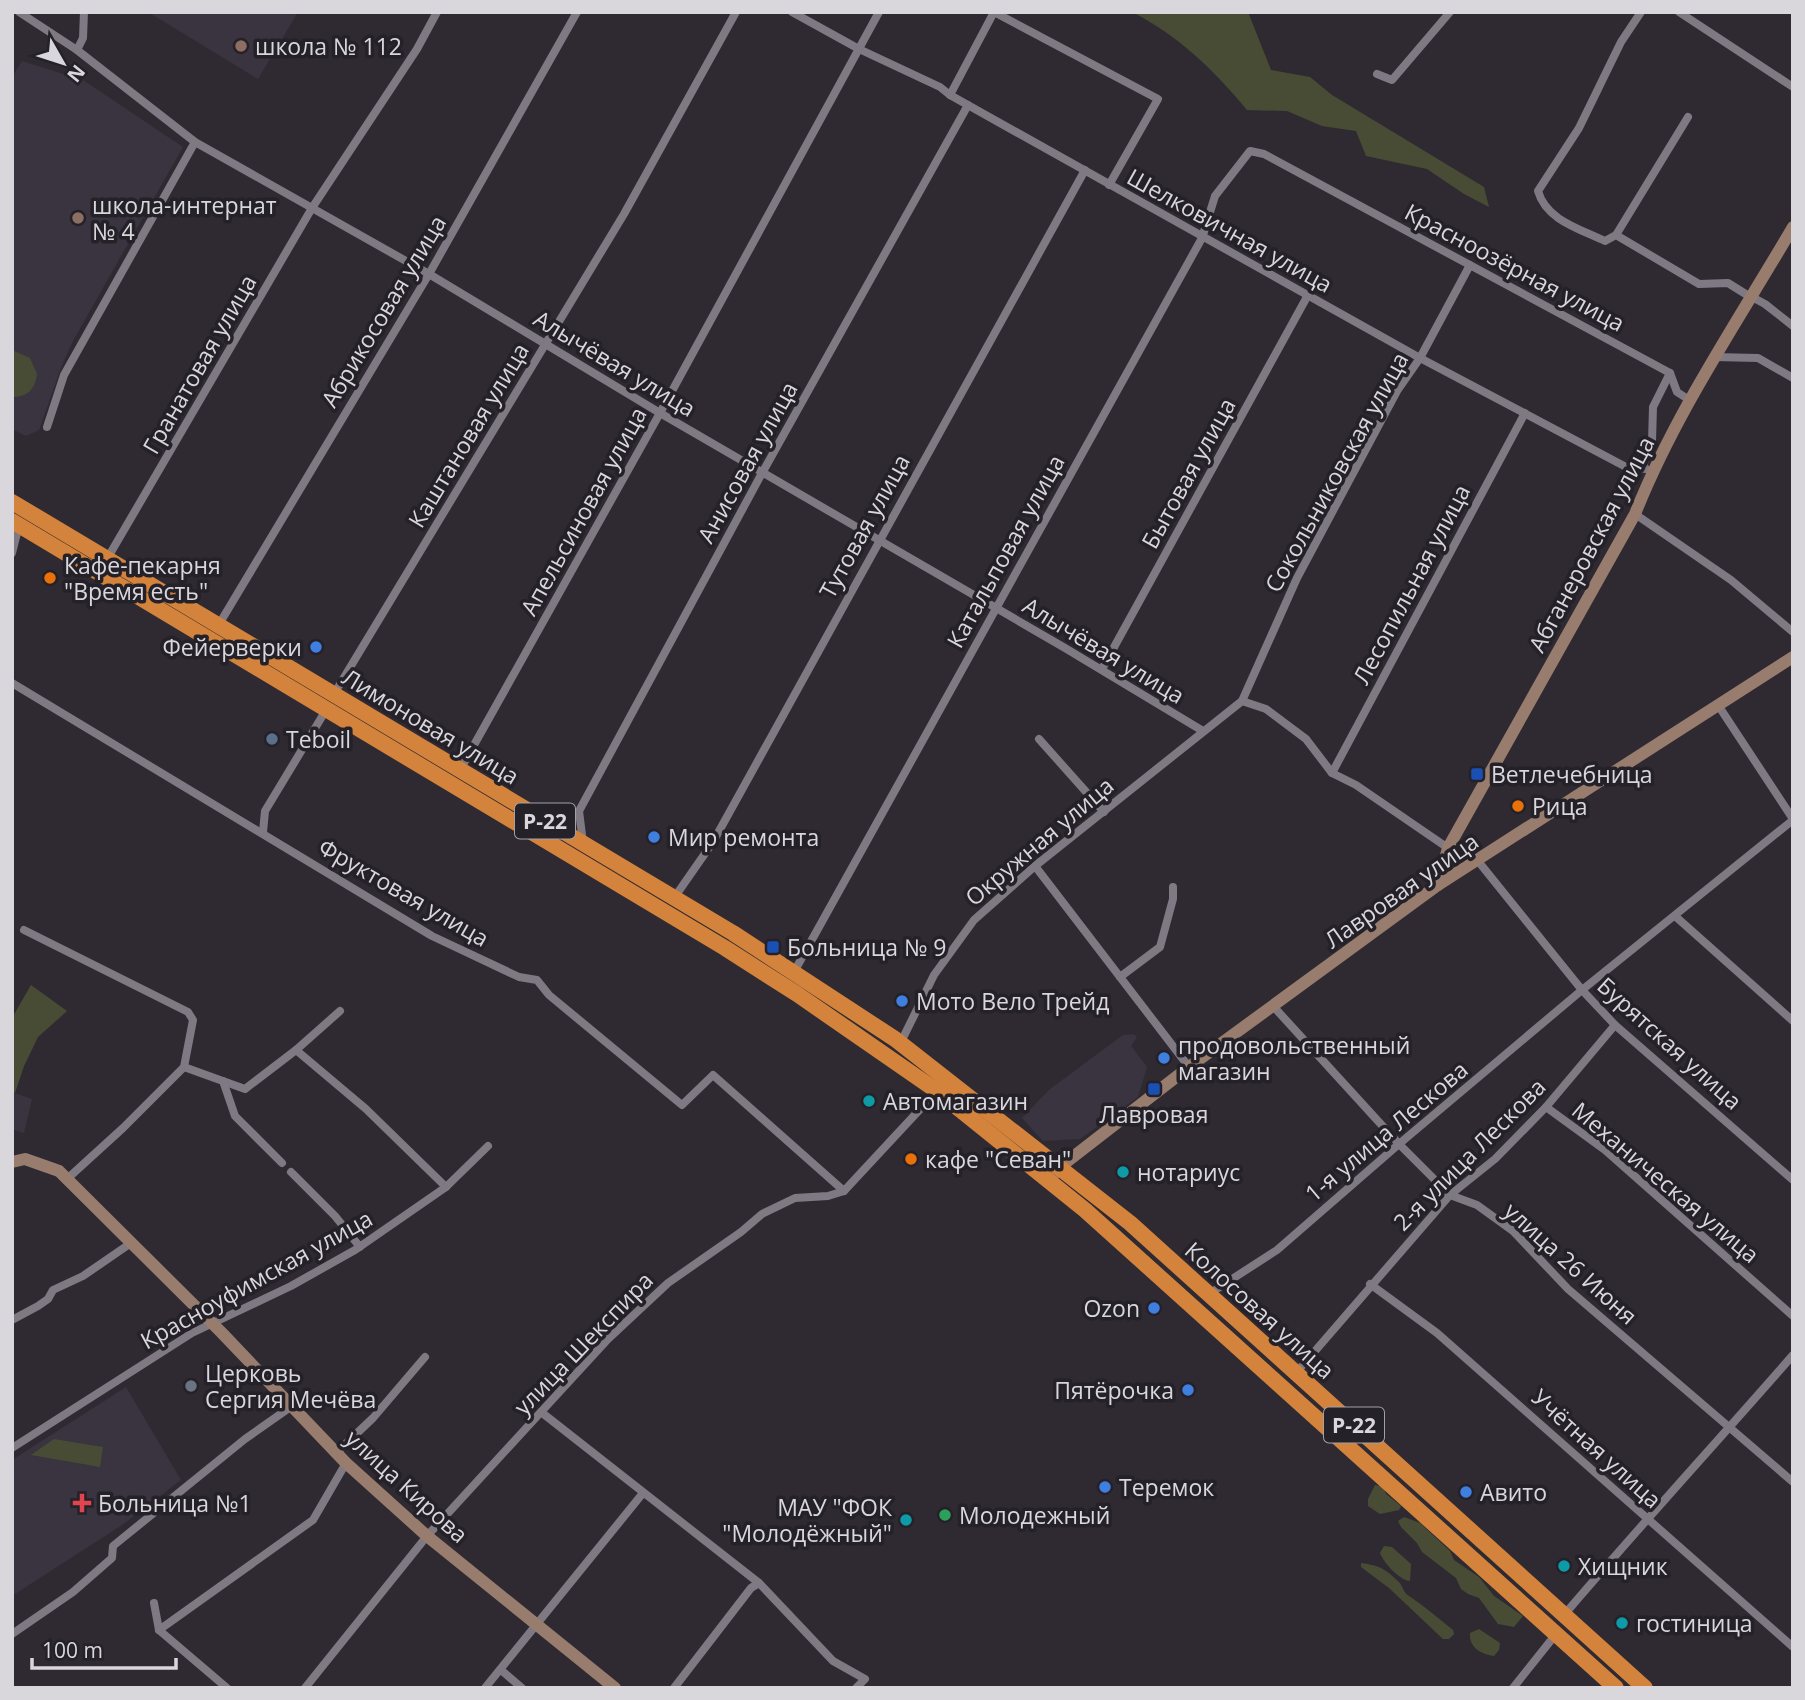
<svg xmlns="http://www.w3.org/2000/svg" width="1805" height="1700" font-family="'Open Sans',sans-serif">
<rect width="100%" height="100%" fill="#2f2a32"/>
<!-- built -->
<g fill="#3a3340">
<path d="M 148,12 L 298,12 L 258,79 Z"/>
<path d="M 22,61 L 83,80 L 183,147 L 74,339 L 62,365 L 39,430 L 26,436 L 12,429 L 12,77 Z"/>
<path d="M 1134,1034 L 1137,1037 L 1131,1046 L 1147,1067 L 1138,1097 L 1080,1139 L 1043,1141 L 1022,1118 L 1050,1089 L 1123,1035 Z"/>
<path d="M 12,1092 L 32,1099 L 24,1133 L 12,1129 Z"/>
<path d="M 126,1387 L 181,1480 L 122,1525 L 12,1596 L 12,1460 Z"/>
</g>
<!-- green -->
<g fill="#484c35">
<path d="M 1132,12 L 1248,12 L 1271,70 L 1310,77 L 1332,95 L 1484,187 L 1489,207 L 1464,194 L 1427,169 L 1366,156 L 1356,131 L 1322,126 L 1287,111 L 1247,110 C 1214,70 1179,36 1132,12 Z"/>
<path d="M 12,350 L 30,358 L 37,374 C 35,389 28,397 12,397 Z"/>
<path d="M 31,985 L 67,1011 L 38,1037 L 24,1066 L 15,1093 L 12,1092 L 12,1018 Z"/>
<path d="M 54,1439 L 103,1447 L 100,1467 L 31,1455 Z"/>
<path d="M 1375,1485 L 1383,1487 L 1386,1494 L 1401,1506 L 1399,1510 L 1380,1514 L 1368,1506 L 1368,1499 Z"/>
<path d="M 1404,1517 L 1420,1523 L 1450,1551 L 1454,1560 L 1479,1577 L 1494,1596 L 1523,1616 L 1514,1627 L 1498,1624 L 1479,1598 L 1468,1594 L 1461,1589 L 1456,1578 L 1422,1552 L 1417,1543 L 1401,1527 L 1398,1521 Z"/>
<path d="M 1384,1546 L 1392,1547 L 1411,1564 L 1410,1581 C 1399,1580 1384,1563 1380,1553 Z"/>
<path d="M 1361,1563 C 1381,1566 1384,1568 1399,1582 C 1403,1587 1403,1592 1409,1596 C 1424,1606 1438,1618 1453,1630 L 1454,1634 L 1449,1639 L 1443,1639 L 1389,1588 L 1361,1567 Z"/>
<path d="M 1479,1629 L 1500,1643 L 1499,1650 L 1494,1656 C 1481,1654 1469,1648 1470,1633 Z"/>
</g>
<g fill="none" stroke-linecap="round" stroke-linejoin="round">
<!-- street -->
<g stroke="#7e7982" stroke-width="8">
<path d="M 19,12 L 77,50 L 195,142 L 429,274 L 660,413 L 1065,648 L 1203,731"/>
<path d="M 792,12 L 859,49 L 940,87 L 950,95 L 1420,358 L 1626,467 L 1646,469"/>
<path d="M 994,12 L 1158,99 L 1109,185"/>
<path d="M 1641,12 L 1621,42 L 1579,128 L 1538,191 C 1546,220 1580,229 1605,241 L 1616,235 L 1699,284 L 1728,283 L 1752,298"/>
<path d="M 1679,12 L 1793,87"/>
<path d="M 77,50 L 83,38 L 84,12"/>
<path d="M 1377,74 L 1392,80 L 1450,12"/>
<path d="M 950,95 L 994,12"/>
<path d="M 1616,235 L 1688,117"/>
<path d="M 1752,297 L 1765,304 L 1793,326"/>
<path d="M 1714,357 L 1758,358 L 1793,378"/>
<path d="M 1670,373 L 1677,392 L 1691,401"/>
<path d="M 47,427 L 64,375 L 195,142"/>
<path d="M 1635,514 L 1731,580 L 1793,632"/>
<path d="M 12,553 L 19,525"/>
<path d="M 107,559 L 312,208 L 417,49 L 437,12"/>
<path d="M 218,626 L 429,274 L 577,12"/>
<path d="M 1102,669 L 1308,295"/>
<path d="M 12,683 L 432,936 L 519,977 L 537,980 L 549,995 L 682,1105 L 713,1075 L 844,1191"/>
<path d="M 334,694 L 624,214 L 736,12"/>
<path d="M 1242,701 L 1266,709 L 1306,739 L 1332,773 L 1356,785 L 1448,848"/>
<path d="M 1718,705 L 1793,819"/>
<path d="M 1039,739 L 1104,812"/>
<path d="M 460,770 L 660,413 L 879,12"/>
<path d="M 1332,773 L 1525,413"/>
<path d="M 263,832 L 265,811 L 326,710"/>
<path d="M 583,843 L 579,811 L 761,475 L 968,105"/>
<path d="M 1478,861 L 1582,990 L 1615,1025 L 1793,1180"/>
<path d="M 1035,866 L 1189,1067"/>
<path d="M 674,898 L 713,842 L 1085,170"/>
<path d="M 1675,916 L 1793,1021"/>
<path d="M 24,930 L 188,1012 L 193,1020 L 184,1067 L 123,1128 L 67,1179"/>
<path d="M 794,972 L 1202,238 L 1215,196 L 1250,151 L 1264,154 L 1670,373 L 1653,407 L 1652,442 L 1642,468"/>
<path d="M 1120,977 L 1160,947 L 1173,899 L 1173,887"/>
<path d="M 1273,1006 L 1399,1144 L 1450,1195 L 1477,1205 L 1513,1231 L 1568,1289 L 1793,1482"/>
<path d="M 900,1044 L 934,975 L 974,920 L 1035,866 L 1242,701 L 1297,578 L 1397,391 L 1420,358 L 1470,265"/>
<path d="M 296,1050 L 366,1109 L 446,1187"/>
<path d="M 184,1067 L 245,1089 L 296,1050 L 340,1011"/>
<path d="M 223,1081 L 235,1116 L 282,1163"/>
<path d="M 1546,1107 L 1605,1150 L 1793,1316"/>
<path d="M 291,1172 L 335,1216 L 360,1247"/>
<path d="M 1370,1284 L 1437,1333 L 1793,1647"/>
<path d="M 1209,1294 L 1277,1250 L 1399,1144 L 1582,990 L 1793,820"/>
<path d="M 12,1320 L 38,1306 L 48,1299 L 53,1290 L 83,1276 L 131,1243"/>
<path d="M 1296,1373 L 1450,1195 L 1495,1159 L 1546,1107 L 1615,1025"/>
<path d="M 541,1412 L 759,1583 L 833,1661 L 865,1679 L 856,1688"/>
<path d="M 12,1448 L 192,1333 L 291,1286 L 355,1250 L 446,1187 L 488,1146"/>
<path d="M 336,1453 L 373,1418 L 425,1357"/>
<path d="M 154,1603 L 159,1630 L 313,1520 L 346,1463"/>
<path d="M 1564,1615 C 1639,1527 1717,1442 1793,1355"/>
<path d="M 159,1630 L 227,1688"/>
<path d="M 12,1634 L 73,1592 L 112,1558 L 113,1546 L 245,1439 L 292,1406"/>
<path d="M 501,1670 L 522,1688"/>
<path d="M 305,1688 L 427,1536 L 608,1339 L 668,1283 L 741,1232 L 762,1214 L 795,1198 L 828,1196 L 844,1191 L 937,1091"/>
<path d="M 485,1688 L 643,1493"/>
<path d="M 674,1688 L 751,1588 L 759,1583"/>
<path d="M 1513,1688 L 1556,1634"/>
</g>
<!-- secondary -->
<g stroke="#987c6d" stroke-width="12">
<path d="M 1438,885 L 1448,848 L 1635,514 C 1675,413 1738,321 1793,227"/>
<path d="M 12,1162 L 25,1159 L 59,1171 L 221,1332 L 346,1463 L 427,1536 L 615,1688"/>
<path d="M 1049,1180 L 1060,1167 L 1189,1067 L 1438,885 L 1793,657"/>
</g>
<!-- highway -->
<g stroke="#d3833b" stroke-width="16">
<path d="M 12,502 L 733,933 L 895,1039 L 1130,1223 L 1645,1688"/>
<path d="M 12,521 L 725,948 L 797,994 L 937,1091 L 1085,1210 L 1616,1688"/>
</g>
</g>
<!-- markers -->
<g fill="#8d6e63" stroke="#252128" stroke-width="2.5">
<circle cx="241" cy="46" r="7"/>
<circle cx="78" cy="218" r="7"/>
</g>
<g fill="#e8710a" stroke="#252128" stroke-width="2.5">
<circle cx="50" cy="578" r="7"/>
<circle cx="1518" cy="806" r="7"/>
<circle cx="911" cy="1159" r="7"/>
</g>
<g fill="#3f7fe0" stroke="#252128" stroke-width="2.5">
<circle cx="316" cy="647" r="7"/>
<circle cx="654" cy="837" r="7"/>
<circle cx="902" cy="1001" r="7"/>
<circle cx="1164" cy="1058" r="7"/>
<circle cx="1154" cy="1308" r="7"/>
<circle cx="1188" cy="1390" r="7"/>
<circle cx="1105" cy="1487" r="7"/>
<circle cx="1466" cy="1492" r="7"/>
</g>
<circle fill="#5c6f8a" stroke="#252128" stroke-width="2.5" cx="272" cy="739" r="7"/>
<g fill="#1a4fb4" stroke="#252128" stroke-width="2.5">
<rect x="1470" y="767" width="14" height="14" rx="3.5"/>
<rect x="766" y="940" width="14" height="14" rx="3.5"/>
<rect x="1147" y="1082" width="14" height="14" rx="3.5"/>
</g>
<g fill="#0f9aa8" stroke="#252128" stroke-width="2.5">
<circle cx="869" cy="1101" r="7"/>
<circle cx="1123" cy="1172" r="7"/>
<circle cx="906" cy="1520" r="7"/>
<circle cx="1564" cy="1566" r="7"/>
<circle cx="1622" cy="1623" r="7"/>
</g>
<circle fill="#6b7280" stroke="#252128" stroke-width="2.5" cx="191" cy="1386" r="7"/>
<path fill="#e0444e" stroke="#252128" stroke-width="2.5" d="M78.5 1492.5h7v7h7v7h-7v7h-7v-7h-7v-7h7z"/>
<circle fill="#2e9e5b" stroke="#252128" stroke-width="2.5" cx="945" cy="1515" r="7"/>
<g text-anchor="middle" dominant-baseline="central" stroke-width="7" stroke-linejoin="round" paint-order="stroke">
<!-- shield labels -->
<g fill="#252128" stroke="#a3a0a6" stroke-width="2">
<rect x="515" y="803.5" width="60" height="35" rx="5"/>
<rect x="1324" y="1407.5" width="60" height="35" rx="5"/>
</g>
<g font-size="21" font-weight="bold" fill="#d9d6dc">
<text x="545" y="821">Р-22</text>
<text x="1354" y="1425">Р-22</text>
</g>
<!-- poi labels -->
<g font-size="23" fill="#d9d6dc" stroke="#252128" text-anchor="start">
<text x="255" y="46">школа № 112</text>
<text x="92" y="205">школа-интернат<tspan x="92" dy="26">№ 4</tspan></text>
<text x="64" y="565">Кафе-пекарня<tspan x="64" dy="26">"Время есть"</tspan></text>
<text x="302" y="647" text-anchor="end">Фейерверки</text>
<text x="286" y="739">Teboil</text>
<text x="1491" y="774">Ветлечебница</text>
<text x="1532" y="806">Рица</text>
<text x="668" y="837">Мир ремонта</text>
<text x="787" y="947">Больница № 9</text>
<text x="916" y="1001">Мото Вело Трейд</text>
<text x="1178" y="1045">продовольственный<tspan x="1178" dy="26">магазин</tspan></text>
<text x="883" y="1101">Автомагазин</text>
<text x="1154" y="1114" text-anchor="middle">Лавровая</text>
<text x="925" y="1159">кафе "Севан"</text>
<text x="1137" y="1172">нотариус</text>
<text x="1140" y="1308" text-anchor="end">Ozon</text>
<text x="205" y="1373">Церковь<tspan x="205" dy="26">Сергия Мечёва</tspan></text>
<text x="1174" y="1390" text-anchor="end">Пятёрочка</text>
<text x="1119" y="1487">Теремок</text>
<text x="1480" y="1492">Авито</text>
<text x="98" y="1503">Больница №1</text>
<text x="892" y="1507" text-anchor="end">МАУ "ФОК<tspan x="892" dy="26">"Молодёжный"</tspan></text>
<text x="959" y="1515">Молодежный</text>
<text x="1578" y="1566">Хищник</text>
<text x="1636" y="1623">гостиница</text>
</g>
<!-- street labels -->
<g font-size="23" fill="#d9d6dc" stroke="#252128">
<text transform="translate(1230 230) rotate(29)">Шелковичная улица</text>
<text transform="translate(1515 267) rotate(28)">Красноозёрная улица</text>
<text transform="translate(383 311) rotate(-59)">Абрикосовая улица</text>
<text transform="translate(615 363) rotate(31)">Алычёвая улица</text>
<text transform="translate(199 364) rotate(-60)">Гранатовая улица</text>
<text transform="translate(468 435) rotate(-59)">Каштановая улица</text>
<text transform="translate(747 462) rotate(-61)">Анисовая улица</text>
<text transform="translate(1336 472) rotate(-61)">Сокольниковская улица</text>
<text transform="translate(1188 473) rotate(-61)">Бытовая улица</text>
<text transform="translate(583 511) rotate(-61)">Апельсиновая улица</text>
<text transform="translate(864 526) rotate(-61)">Тутовая улица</text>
<text transform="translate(1591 544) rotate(-62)">Абганеровская улица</text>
<text transform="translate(1005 551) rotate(-61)">Катальповая улица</text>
<text transform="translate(1411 584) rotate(-62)">Лесопильная улица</text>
<text transform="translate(1104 650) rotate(31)">Алычёвая улица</text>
<text transform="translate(431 726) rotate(31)">Лимоновая улица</text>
<text transform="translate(1039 841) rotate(-40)">Окружная улица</text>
<text transform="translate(1401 890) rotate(-35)">Лавровая улица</text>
<text transform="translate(404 892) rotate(30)">Фруктовая улица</text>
<text transform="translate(1670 1043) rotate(42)">Бурятская улица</text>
<text transform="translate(1386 1131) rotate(-40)">1-я улица Лескова</text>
<text transform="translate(1469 1154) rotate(-45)">2-я улица Лескова</text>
<text transform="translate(1666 1182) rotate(40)">Механическая улица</text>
<text transform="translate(1571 1263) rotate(42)">улица 26 Июня</text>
<text transform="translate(256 1279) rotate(-29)">Красноуфимская улица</text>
<text transform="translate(1260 1310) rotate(42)">Колосовая улица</text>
<text transform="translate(583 1343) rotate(-46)">улица Шекспира</text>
<text transform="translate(1597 1448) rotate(42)">Учётная улица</text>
<text transform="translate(407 1486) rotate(42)">улица Кирова</text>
</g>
</g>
<!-- border -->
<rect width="1805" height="1700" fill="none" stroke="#d9d6dc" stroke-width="28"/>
<!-- north arrow -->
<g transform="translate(63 63) rotate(129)" stroke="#252128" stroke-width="5" paint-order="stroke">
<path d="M0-5L12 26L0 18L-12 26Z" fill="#d9d6dc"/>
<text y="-10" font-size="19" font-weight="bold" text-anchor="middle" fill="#d9d6dc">N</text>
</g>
<!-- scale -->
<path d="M32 1658v10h144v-10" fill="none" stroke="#d9d6dc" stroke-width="3.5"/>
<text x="42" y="1658" font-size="21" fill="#d9d6dc" stroke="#252128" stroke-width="5" paint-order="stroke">100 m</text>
</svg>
